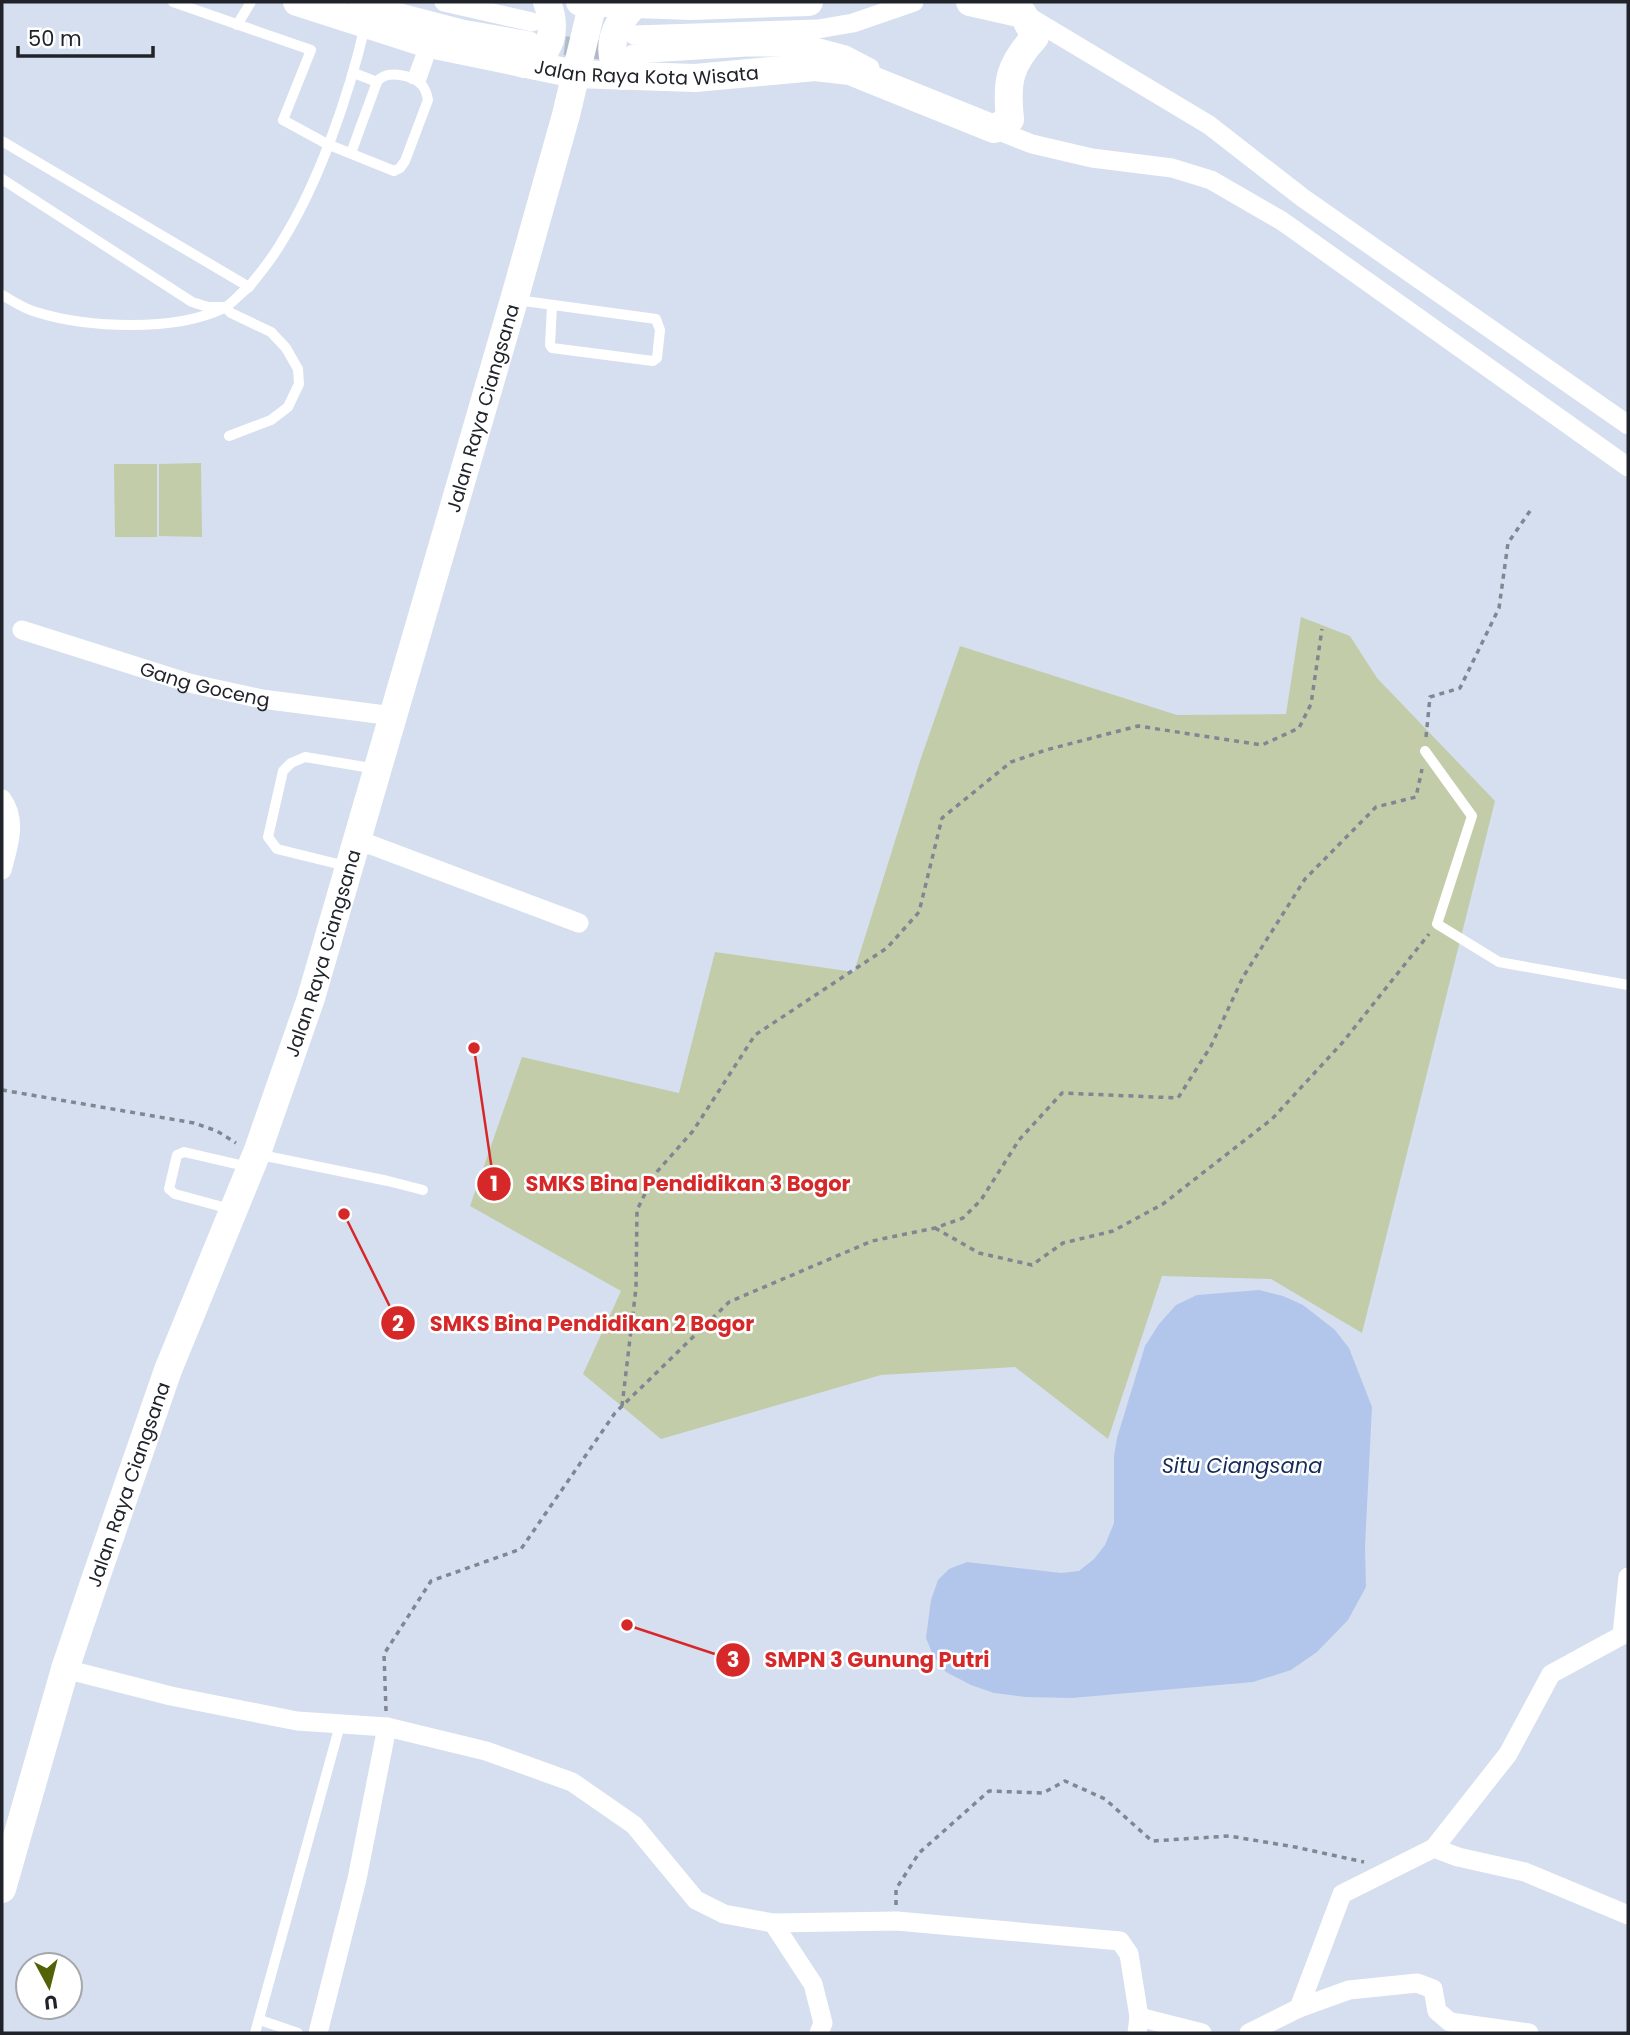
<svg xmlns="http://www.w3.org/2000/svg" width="1630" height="2035" font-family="Poppins,sans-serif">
<rect width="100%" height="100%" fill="#d6dfef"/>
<!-- green -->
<g fill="#c3cca8">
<path d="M 201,463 L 202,537 L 159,536 L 159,464 Z"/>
<path d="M 114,464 L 157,464 L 157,537 L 115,537 Z"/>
<path d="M 1301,617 L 1350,636 L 1377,678 L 1495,801 L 1362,1333 L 1271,1279 L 1162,1276 L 1108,1439 L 1015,1367 L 881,1375 L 661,1439 L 583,1374 L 621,1291 L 470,1206 L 522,1057 L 679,1093 L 715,952 L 854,972 L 920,761 L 960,646 L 1177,715 L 1286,714 Z"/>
</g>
<!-- water -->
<path fill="#b2c6eb" d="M 1259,1290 L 1283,1296 L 1303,1305 L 1335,1330 L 1349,1348 L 1372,1407 L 1365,1546 L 1366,1587 L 1348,1620 L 1317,1652 L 1291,1670 L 1253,1682 L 1072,1698 L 1025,1697 L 994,1693 L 971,1685 L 946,1672 L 933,1655 L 926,1638 L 931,1600 L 938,1580 L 949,1569 L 967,1562 L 1061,1573 L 1079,1571 L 1094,1559 L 1105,1545 L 1114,1523 L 1114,1456 L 1117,1438 L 1145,1346 L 1159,1324 L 1176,1305 L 1197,1295 Z"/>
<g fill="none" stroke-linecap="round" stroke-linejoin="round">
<!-- street-tunnel -->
<path stroke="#b2bac8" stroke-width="19" stroke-dasharray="19 10" stroke-linecap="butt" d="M 536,42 L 625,53"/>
<!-- path -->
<g stroke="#808792" stroke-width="3.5" stroke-dasharray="5 5" stroke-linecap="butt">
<path d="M 1426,737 L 1430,697 L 1460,688 L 1499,608 L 1508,543 L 1532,508"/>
<path d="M 2,1090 L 194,1123 L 217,1131 L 236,1143"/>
<path d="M 935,1228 L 979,1253 L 1032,1265 L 1063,1243 L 1113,1231 L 1163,1204 L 1272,1119 L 1343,1042 L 1429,934"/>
<path d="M 622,1406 L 636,1288 L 637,1210 L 654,1175 L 693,1131 L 755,1035 L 887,948 L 919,912 L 942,818 L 1011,762 L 1046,750 L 1138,726 L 1262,745 L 1299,728 L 1311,704 L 1322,629"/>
<path d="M 386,1711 L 384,1654 L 431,1581 L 521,1549 L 615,1413 L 729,1302 L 872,1241 L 935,1228 L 963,1218 L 981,1200 L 1019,1140 L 1062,1093 L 1178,1098 L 1211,1046 L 1243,977 L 1305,879 L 1376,807 L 1416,797 L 1422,769"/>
<path d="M 896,1905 L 896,1889 L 919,1853 L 989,1791 L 1043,1793 L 1065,1781 L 1105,1799 L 1152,1841 L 1229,1836 L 1295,1847 L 1364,1862"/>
</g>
<!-- lane -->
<g stroke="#fff" stroke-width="10">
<path d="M 173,2 L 311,50 L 283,120 L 327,144 L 394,171 L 400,168 L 405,161 L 428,100 C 427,94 425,88 421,84 C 410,74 385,70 377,82 L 354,73"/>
<path d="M 237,25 L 251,2"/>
<path d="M 412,79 L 425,44"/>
<path d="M 420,83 L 433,46"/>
<path d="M 2,141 L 249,287 C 260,273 272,259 281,243 C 319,183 349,95 365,26"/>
<path d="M 351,153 L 377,82"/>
<path d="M 2,179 L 192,302 L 208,307 L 225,307 L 231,313 L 271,332 L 286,348 L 298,369 L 299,384 L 288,407 L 271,420 L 229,436"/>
<path d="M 2,295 C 13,301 24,309 36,312 C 87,328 175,332 224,308 C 233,303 240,293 249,287"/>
<path d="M 517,300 L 656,319 L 660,330 L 657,358 L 653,361 L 552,348 L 550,345 L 552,306"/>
<path d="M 1425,751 L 1472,816 L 1437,924 L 1499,962 L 1628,985"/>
<path d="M 346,866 L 277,849 L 268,837 L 283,771 L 291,763 L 305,757 L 377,769"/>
<path d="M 261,1155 L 388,1181 L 423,1190"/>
<path d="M 230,1209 L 175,1194 L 169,1189 L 177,1155 L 184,1152 L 249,1167"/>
<path d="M 260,2020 L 298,2033"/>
<path d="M 255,2033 L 340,1725"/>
</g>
<!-- street -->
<g stroke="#fff" stroke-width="19">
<path d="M 358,2 L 462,29 L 530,41"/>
<path d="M 444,2 L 532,22"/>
<path d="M 1024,14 L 1209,125 L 1303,198 L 1628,425"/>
<path d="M 634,35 L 818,29 L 853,23 L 914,2"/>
<path d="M 633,54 L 746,47 L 815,47 L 845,55 L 870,68"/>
<path d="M 994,129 L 1032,144 L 1092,158 L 1172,168 L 1211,180 L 1282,221 L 1628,467"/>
<path id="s1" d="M 22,630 L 189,683 L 262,699 L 393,716"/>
<path d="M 2,799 C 18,821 8,847 2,870"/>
<path d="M 358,840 L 579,923"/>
<path d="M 1622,1635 L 1628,1577"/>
<path d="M 65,1669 L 171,1696 L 297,1721 L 387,1727 L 486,1751 L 572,1782 L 634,1825 L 696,1900 L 724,1914 L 773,1923 L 897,1921 L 1120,1941 L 1129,1954 L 1139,2017 L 1137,2033"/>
<path d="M 1434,1848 L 1508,1754 L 1551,1674 L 1628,1632"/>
<path d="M 773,1923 L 813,1984 L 823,2023 L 819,2033"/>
<path d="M 1299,2008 L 1342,1894 L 1434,1848 L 1458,1857 L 1525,1872 L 1628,1915"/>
<path d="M 1139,2017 L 1202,2033"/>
<path d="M 318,2033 L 357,1879 L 387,1727"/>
<path d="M 1249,2033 L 1299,2008 L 1349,1990 L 1417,1983 L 1433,1989 L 1437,2011 L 1450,2022 L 1529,2033"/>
</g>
<!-- secondary -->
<g stroke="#fff" stroke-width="28">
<path id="s2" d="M 297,2 L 425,43 L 575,74 L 695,78 L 815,67 L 850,71 L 994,129 L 1010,119 C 1006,82 1009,65 1035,37 L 1023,14 L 970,2"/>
<path d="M 580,2 L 691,6 L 809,2"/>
<path d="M 524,64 C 553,54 557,29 547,2"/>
<path d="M 622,76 C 603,50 614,24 636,4"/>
<path id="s3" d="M 2,1889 L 65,1669 L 95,1580 L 168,1370 L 258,1150 L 311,998 L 514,300 L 566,115 L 593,2"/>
</g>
</g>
<g text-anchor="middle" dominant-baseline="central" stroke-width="5" stroke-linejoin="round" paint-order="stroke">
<!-- street labels -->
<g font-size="19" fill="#20242a" stroke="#fff">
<text stroke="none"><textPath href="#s2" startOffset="359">Jalan Raya Kota Wisata</textPath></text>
<text stroke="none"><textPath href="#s3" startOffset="1558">Jalan Raya Ciangsana</textPath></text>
<text stroke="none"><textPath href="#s1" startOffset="191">Gang Goceng</textPath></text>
<text stroke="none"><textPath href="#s3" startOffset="990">Jalan Raya Ciangsana</textPath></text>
<text stroke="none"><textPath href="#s3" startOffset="424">Jalan Raya Ciangsana</textPath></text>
</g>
<!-- water labels -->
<g font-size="21" font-style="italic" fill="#162c59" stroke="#fff">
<text x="1242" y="1465">Situ Ciangsana</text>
</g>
</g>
<!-- callouts -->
<path fill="none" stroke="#d62828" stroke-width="2.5" d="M474 1048L494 1184M344 1214L398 1323M627 1625L733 1660"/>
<g fill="#d62828" stroke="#fff" stroke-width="2.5">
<circle cx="474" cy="1048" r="7"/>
<circle cx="344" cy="1214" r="7"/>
<circle cx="627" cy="1625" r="7"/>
<circle cx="494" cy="1184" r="18"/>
<circle cx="398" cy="1323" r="18"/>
<circle cx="733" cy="1660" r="18"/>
</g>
<g font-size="21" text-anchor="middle" font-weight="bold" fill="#fff">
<text x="494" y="1191">1</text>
<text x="398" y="1331">2</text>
<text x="733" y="1667">3</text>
</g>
<g font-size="21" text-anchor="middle" font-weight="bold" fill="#d62828" stroke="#fff" stroke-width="5" stroke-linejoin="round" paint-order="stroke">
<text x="688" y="1191">SMKS Bina Pendidikan 3 Bogor</text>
<text x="592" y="1331">SMKS Bina Pendidikan 2 Bogor</text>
<text x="877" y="1667">SMPN 3 Gunung Putri</text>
</g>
<!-- border -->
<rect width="1630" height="2035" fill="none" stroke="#20242a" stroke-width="7"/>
<!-- north arrow -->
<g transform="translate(49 1986) rotate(173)"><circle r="33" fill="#ffffff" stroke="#a6a7aa" stroke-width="2"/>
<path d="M0-5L12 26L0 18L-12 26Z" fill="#536206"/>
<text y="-10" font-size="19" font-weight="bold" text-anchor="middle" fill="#20242a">U</text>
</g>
<!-- scale -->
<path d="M18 46v10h135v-10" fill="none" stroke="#20242a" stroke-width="3.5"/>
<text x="28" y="46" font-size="21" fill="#20242a" stroke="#ffffff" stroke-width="5" paint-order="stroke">50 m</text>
</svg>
